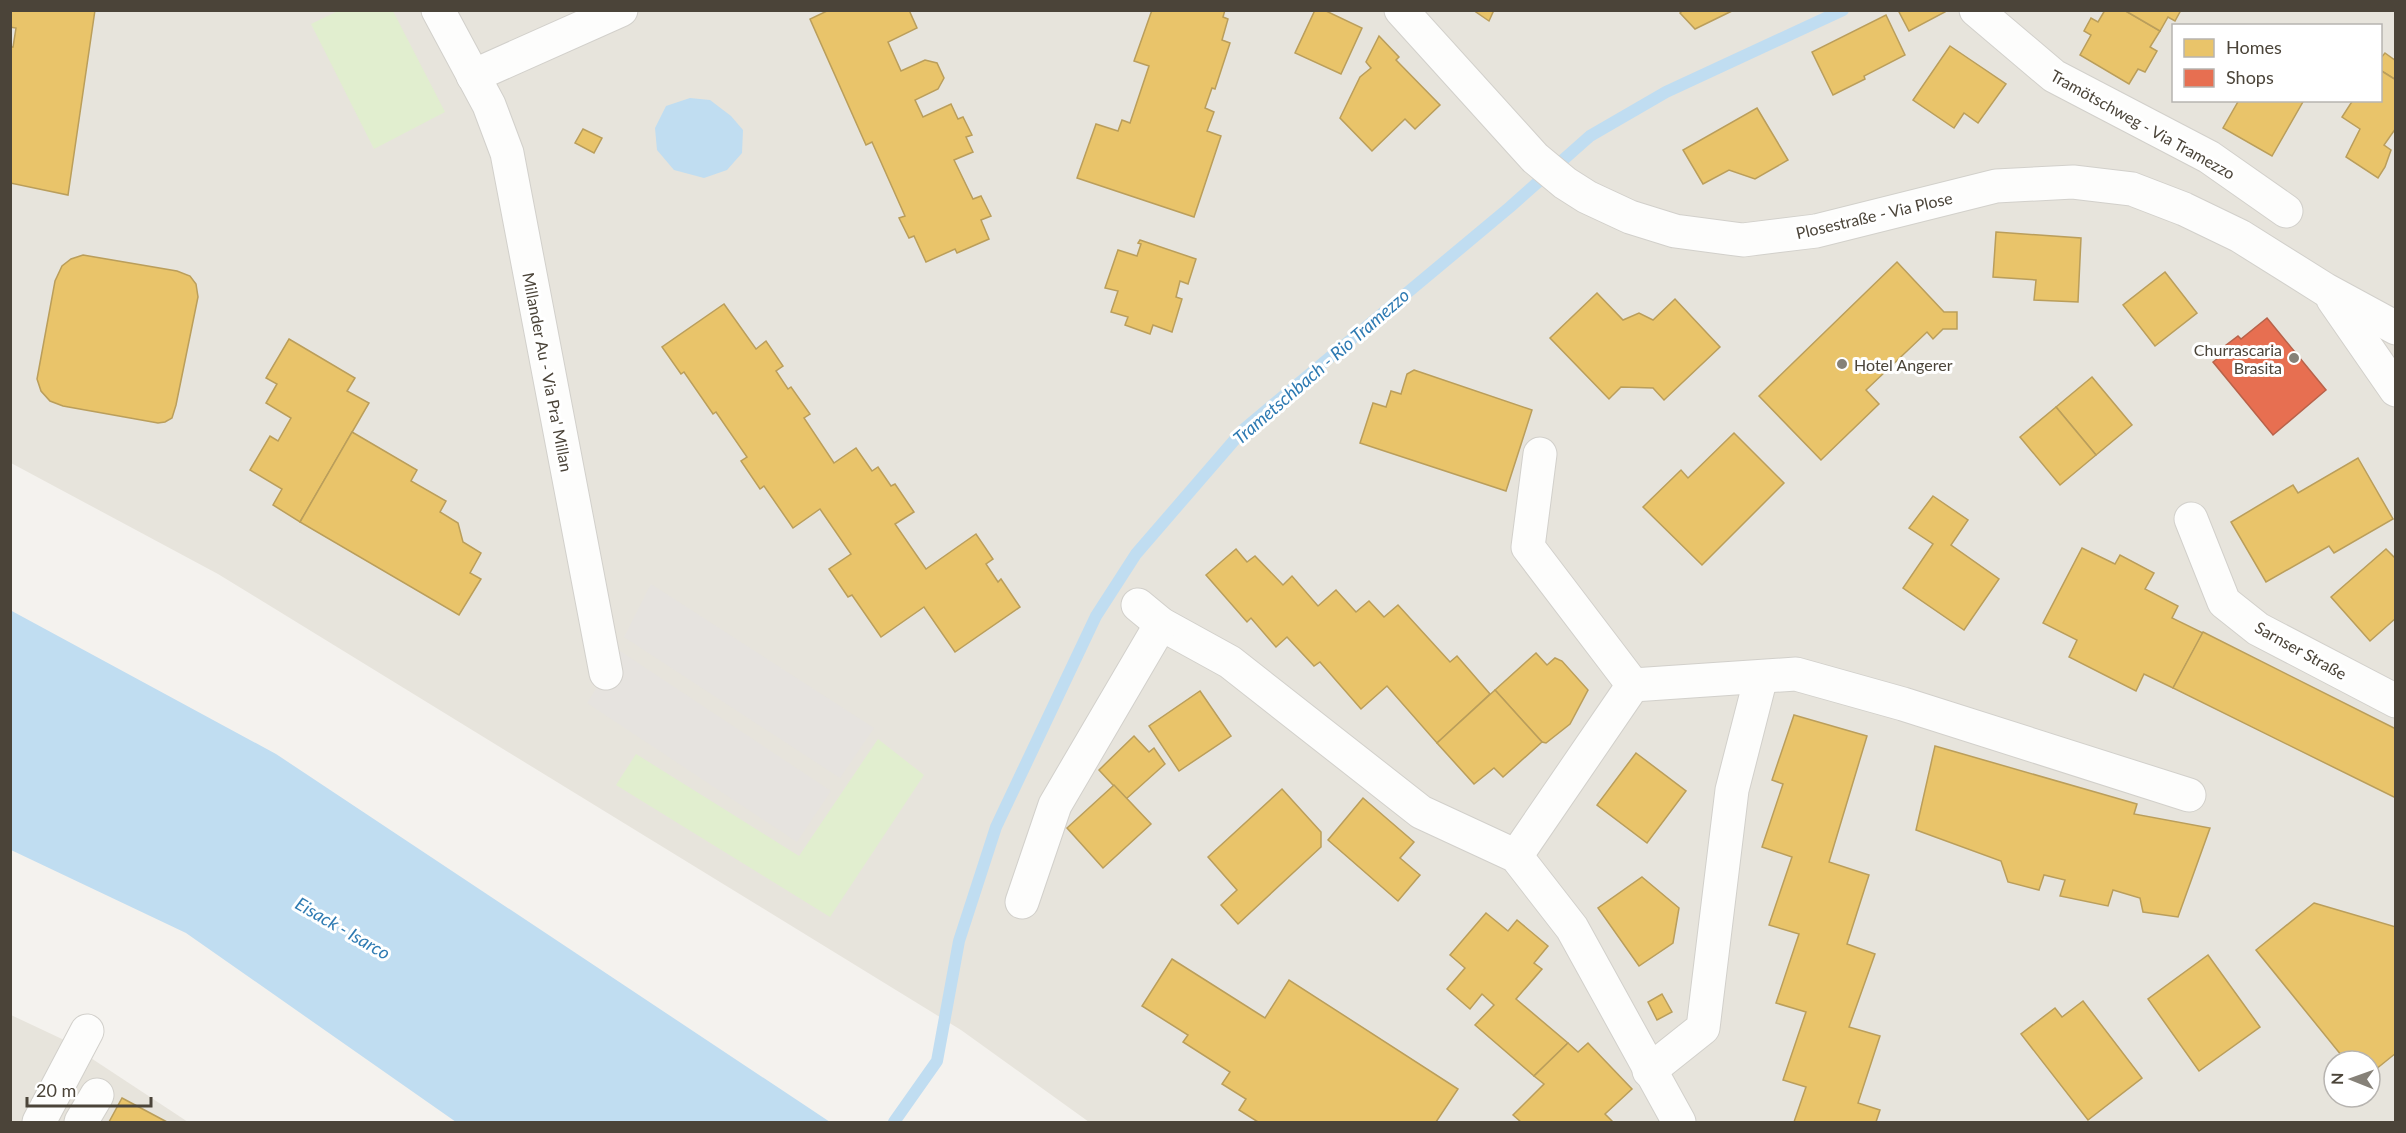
<svg xmlns="http://www.w3.org/2000/svg" width="2406" height="1133" font-family="Lato,sans-serif">
<rect width="100%" height="100%" fill="#f4f2ee"/>
<!-- residential -->
<g fill="#e7e4dc" fill-rule="evenodd">
<path d="M 10,11 L 2395,11 L 2395,1122 L 1089,1122 L 961,1030 L 218,574 L 11,463 ZM 2174,26 L 2380,26 L 2380,100 L 2174,100 ZM 2334,1061 L 2370,1061 L 2370,1097 L 2334,1097 Z"/>
<path d="M 11,1015 L 62,1039 L 188,1122 L 11,1122 Z"/>
</g>
<!-- green -->
<g fill="#e1eecf">
<path d="M 338,11 L 393,11 L 445,112 L 374,149 L 311,24 Z"/>
<path d="M 878,739 L 924,775 L 830,917 L 616,785 L 636,754 L 799,856 Z"/>
</g>
<!-- parking -->
<g fill="#e6e3df">
<path d="M 651,584 L 874,728 L 840,778 L 624,637 Z"/>
<path d="M 617,649 L 831,791 L 797,842 L 587,703 L 606,673 Z"/>
</g>
<!-- water -->
<g fill="#c0ddf1">
<path d="M 690,98 L 710,100 L 731,116 L 743,130 L 742,153 L 727,170 L 704,178 L 674,170 L 657,150 L 655,128 L 666,106 Z"/>
<path d="M 10,610 L 276,754 L 830,1122 L 456,1122 L 186,933 L 11,850 Z"/>
</g>
<!-- homes -->
<g fill="#e9c46a" stroke="#ba9e5b" stroke-width="1.5">
<path d="M 10,10 L 95,10 L 68,195 L 10,183 L 10,47 L 13,47 L 16,28 L 10,27 Z"/>
<path d="M 829,10 L 909,10 L 917,28 L 888,42 L 901,71 L 925,60 L 937,63 L 944,78 L 938,89 L 915,100 L 923,117 L 951,104 L 958,119 L 963,117 L 972,135 L 966,137 L 973,152 L 954,160 L 973,199 L 981,196 L 991,216 L 981,220 L 989,239 L 957,253 L 955,249 L 926,262 L 914,236 L 909,238 L 899,218 L 905,216 L 872,142 L 866,145 L 810,19 Z"/>
<path d="M 1152,10 L 1225,10 L 1223,17 L 1228,19 L 1222,40 L 1230,43 L 1215,89 L 1212,88 L 1205,108 L 1214,112 L 1207,131 L 1221,136 L 1194,217 L 1077,178 L 1096,124 L 1118,131 L 1122,120 L 1130,123 L 1149,66 L 1134,61 Z"/>
<path d="M 1315,10 L 1324,10 L 1362,28 L 1341,74 L 1295,53 Z"/>
<path d="M 1473,10 L 1494,10 L 1489,21 Z"/>
<path d="M 1683,10 L 1734,10 L 1695,29 L 1680,13 Z"/>
<path d="M 1898,10 L 1944,10 L 1945,12 L 1909,31 Z"/>
<path d="M 2105,10 L 2124,10 L 2160,31 L 2150,47 L 2157,51 L 2145,72 L 2138,69 L 2129,84 L 2080,55 L 2091,35 L 2084,31 L 2091,18 L 2098,22 Z"/>
<path d="M 2124,10 L 2181,10 L 2175,21 L 2168,17 L 2160,31 Z"/>
<path d="M 1886,15 L 1905,55 L 1864,76 L 1865,79 L 1833,95 L 1812,52 Z"/>
<path d="M 1379,36 L 1399,57 L 1396,60 L 1440,105 L 1415,129 L 1405,119 L 1372,151 L 1340,118 L 1360,77 L 1371,68 L 1366,62 Z"/>
<path d="M 1950,46 L 2006,84 L 1978,123 L 1964,113 L 1954,128 L 1913,100 Z"/>
<path d="M 2385,53 L 2396,61 L 2396,80 L 2380,70 L 2380,59 Z"/>
<path d="M 2380,70 L 2396,80 L 2396,128 L 2384,145 L 2391,150 L 2385,167 L 2378,178 L 2346,157 L 2360,129 L 2342,117 L 2353,100 L 2380,100 Z"/>
<path d="M 2239,100 L 2304,100 L 2272,156 L 2223,128 Z"/>
<path d="M 1757,108 L 1788,160 L 1755,179 L 1729,170 L 1703,184 L 1683,150 Z"/>
<path d="M 583,129 L 602,138 L 594,153 L 575,143 Z"/>
<path d="M 1996,232 L 2081,238 L 2078,302 L 2034,300 L 2036,280 L 1993,277 Z"/>
<path d="M 1140,240 L 1196,259 L 1188,284 L 1180,281 L 1176,297 L 1182,299 L 1172,332 L 1153,325 L 1150,334 L 1125,325 L 1128,317 L 1111,312 L 1118,291 L 1105,288 L 1118,250 L 1137,256 L 1141,244 L 1138,243 Z"/>
<path d="M 83,255 L 177,271 L 190,276 L 196,284 L 198,297 L 176,405 L 172,418 L 165,422 L 158,423 L 63,406 L 50,401 L 41,391 L 37,379 L 55,281 L 62,266 L 71,259 Z"/>
<path d="M 1897,262 L 1944,312 L 1957,312 L 1957,329 L 1943,329 L 1933,339 L 1927,332 L 1866,390 L 1879,404 L 1821,460 L 1759,396 Z"/>
<path d="M 2165,272 L 2197,313 L 2155,346 L 2123,305 Z"/>
<path d="M 1597,293 L 1623,320 L 1639,313 L 1653,320 L 1675,299 L 1720,347 L 1664,400 L 1653,388 L 1621,387 L 1609,399 L 1550,338 Z"/>
<path d="M 724,304 L 756,349 L 766,341 L 783,366 L 776,371 L 788,389 L 791,387 L 810,414 L 804,418 L 834,463 L 856,448 L 872,471 L 878,467 L 891,486 L 895,484 L 914,512 L 895,524 L 926,569 L 976,534 L 993,559 L 986,564 L 998,582 L 1001,579 L 1020,607 L 955,652 L 924,607 L 881,637 L 852,595 L 848,597 L 829,569 L 851,554 L 820,509 L 793,528 L 764,486 L 760,489 L 741,461 L 747,457 L 716,412 L 713,414 L 684,372 L 681,374 L 662,347 Z"/>
<path d="M 289,339 L 355,378 L 347,391 L 369,403 L 300,522 L 273,505 L 282,489 L 250,470 L 270,436 L 278,441 L 291,418 L 266,403 L 277,384 L 266,378 Z"/>
<path d="M 1414,370 L 1532,410 L 1506,491 L 1360,443 L 1373,403 L 1386,407 L 1391,391 L 1401,394 L 1407,374 Z"/>
<path d="M 2092,377 L 2132,425 L 2096,455 L 2056,407 Z"/>
<path d="M 2056,407 L 2096,455 L 2060,485 L 2020,437 Z"/>
<path d="M 352,432 L 417,470 L 411,481 L 446,501 L 440,512 L 458,523 L 463,542 L 481,553 L 470,573 L 481,579 L 459,615 L 300,522 Z"/>
<path d="M 1734,433 L 1784,483 L 1702,565 L 1643,507 L 1681,470 L 1688,478 Z"/>
<path d="M 2358,458 L 2393,519 L 2334,553 L 2329,546 L 2266,582 L 2231,522 L 2293,485 L 2298,493 Z"/>
<path d="M 1933,496 L 1968,520 L 1951,545 L 1999,579 L 1964,630 L 1903,588 L 1933,544 L 1909,528 Z"/>
<path d="M 2082,548 L 2115,564 L 2120,555 L 2154,573 L 2145,589 L 2178,606 L 2172,618 L 2203,633 L 2173,688 L 2144,674 L 2136,691 L 2069,657 L 2077,640 L 2043,623 Z"/>
<path d="M 1236,549 L 1247,562 L 1255,556 L 1283,585 L 1292,576 L 1318,606 L 1336,590 L 1356,612 L 1369,601 L 1384,617 L 1398,605 L 1450,662 L 1457,656 L 1490,694 L 1437,743 L 1387,686 L 1361,709 L 1320,662 L 1314,666 L 1287,637 L 1276,647 L 1251,618 L 1247,622 L 1206,575 Z"/>
<path d="M 2386,549 L 2396,559 L 2396,618 L 2370,641 L 2331,597 Z"/>
<path d="M 2203,632 L 2396,729 L 2396,798 L 2173,688 Z"/>
<path d="M 1536,653 L 1547,665 L 1555,658 L 1562,661 L 1588,690 L 1570,724 L 1546,743 L 1542,742 L 1495,690 Z"/>
<path d="M 1495,690 L 1542,742 L 1503,777 L 1494,768 L 1474,784 L 1437,743 Z"/>
<path d="M 1200,691 L 1231,736 L 1179,771 L 1149,726 Z"/>
<path d="M 1794,715 L 1867,736 L 1829,862 L 1869,875 L 1847,944 L 1875,954 L 1849,1027 L 1880,1036 L 1858,1103 L 1880,1110 L 1876,1122 L 1794,1122 L 1806,1087 L 1783,1080 L 1806,1012 L 1776,1003 L 1799,934 L 1769,925 L 1792,857 L 1762,847 L 1783,784 L 1772,780 Z"/>
<path d="M 1134,736 L 1149,752 L 1154,748 L 1165,764 L 1126,799 L 1099,770 Z"/>
<path d="M 1935,746 L 2137,804 L 2134,814 L 2210,828 L 2178,917 L 2143,912 L 2140,898 L 2113,890 L 2108,906 L 2060,896 L 2065,880 L 2044,875 L 2039,890 L 2008,882 L 2001,861 L 1916,830 Z"/>
<path d="M 1636,753 L 1686,791 L 1647,843 L 1597,805 Z"/>
<path d="M 1114,785 L 1151,824 L 1103,868 L 1067,828 Z"/>
<path d="M 1282,789 L 1321,832 L 1321,847 L 1238,924 L 1221,905 L 1237,890 L 1208,857 Z"/>
<path d="M 1363,798 L 1414,842 L 1400,858 L 1420,875 L 1398,901 L 1328,840 Z"/>
<path d="M 1642,877 L 1679,908 L 1673,943 L 1639,966 L 1598,908 Z"/>
<path d="M 2314,903 L 2396,927 L 2396,1053 L 2370,1074 L 2370,1061 L 2346,1061 L 2256,950 Z"/>
<path d="M 1486,913 L 1508,931 L 1517,920 L 1548,946 L 1534,963 L 1542,969 L 1516,999 L 1568,1043 L 1534,1076 L 1475,1025 L 1494,1005 L 1482,994 L 1470,1009 L 1447,989 L 1465,968 L 1450,955 Z"/>
<path d="M 2208,955 L 2260,1027 L 2199,1071 L 2148,999 Z"/>
<path d="M 1172,959 L 1265,1018 L 1289,980 L 1458,1089 L 1436,1122 L 1258,1122 L 1239,1110 L 1246,1099 L 1222,1084 L 1230,1072 L 1183,1042 L 1188,1035 L 1142,1006 Z"/>
<path d="M 1662,994 L 1672,1012 L 1657,1020 L 1648,1002 Z"/>
<path d="M 2083,1001 L 2142,1078 L 2088,1120 L 2021,1034 L 2055,1008 L 2062,1017 Z"/>
<path d="M 1568,1043 L 1578,1052 L 1588,1043 L 1632,1089 L 1605,1114 L 1613,1122 L 1521,1122 L 1513,1115 L 1544,1084 L 1534,1076 Z"/>
<path d="M 122,1098 L 167,1122 L 109,1122 Z"/>
</g>
<!-- shops -->
<path fill="#e76f51" stroke="#b8624a" stroke-width="1.5" d="M 2267,318 L 2326,390 L 2273,435 L 2213,362 L 2228,350 L 2225,346 L 2238,336 L 2241,339 Z"/>
<g fill="none" stroke-linecap="round" stroke-linejoin="round">
<!-- stream -->
<path stroke="#c0ddf1" stroke-width="12" d="M 894,1122 L 937,1061 L 959,941 L 996,827 L 1096,616 L 1136,554 L 1244,429 L 1510,207 L 1590,136 L 1666,92 L 1843,10"/>
<defs>
<g id="minor">
<path d="M 438,10 L 489,105 L 507,153 L 606,673"/>
<path d="M 1401,10 L 1535,158 L 1565,183 L 1587,197 L 1630,217 L 1675,231 L 1743,240 L 1816,231 L 1996,186 L 2073,182 L 2132,189 L 2184,209 L 2240,236 L 2326,290 L 2396,328"/>
<path d="M 1976,10 L 2054,76 L 2209,157 L 2286,211"/>
<path d="M 473,76 L 621,10"/>
<path d="M 2333,299 L 2396,390"/>
<path d="M 1540,454 L 1528,547 L 1633,685"/>
<path d="M 2191,519 L 2224,602 L 2258,629 L 2396,701"/>
<path d="M 1138,605 L 1161,624 L 1230,662 L 1421,812 L 1516,856 L 1572,928 L 1679,1122"/>
<path d="M 1516,856 L 1633,685 L 1796,674 L 1903,704 L 2189,795"/>
<path d="M 1022,902 L 1055,805 L 1161,624"/>
<path d="M 1649,1071 L 1703,1028 L 1732,790 L 1761,677"/>
<path d="M 39,1122 L 87,1031"/>
<path d="M 81,1122 L 97,1095"/>
</g>
</defs>
<!-- minor casing -->
<use href="#minor" stroke="#d2d0cb" stroke-width="35"/>
<!-- minor -->
<use href="#minor" stroke="#fdfdfc" stroke-width="33"/>
</g>
<!-- markers -->
<g fill="#868178" stroke="#fff" stroke-width="2">
<circle cx="2294" cy="358" r="6"/>
<circle cx="1842" cy="364" r="6"/>
</g>
<g text-anchor="middle" dominant-baseline="central" stroke-width="6" stroke-linejoin="round" paint-order="stroke">
<!-- street labels -->
<g font-size="16" fill="#4b4439" stroke="#fff">
<text transform="translate(2143 124) rotate(29)">Tramötschweg - Via Tramezzo</text>
<text transform="translate(1874 215) rotate(-13)">Plosestraße - Via Plose</text>
<text transform="translate(548 372) rotate(79)">Millander Au - Via Pra' Millan</text>
<text transform="translate(2301 650) rotate(29)">Sarnser Straße</text>
</g>
<!-- poi labels -->
<g font-size="16" fill="#4b4439" stroke="#fff" text-anchor="end">
<text x="2282" y="349">Churrascaria<tspan x="2282" dy="18">Brasita</tspan></text>
<text x="1854" y="364" text-anchor="start">Hotel Angerer</text>
</g>
<!-- water labels -->
<g font-size="18" font-style="italic" fill="#2e7ab2" stroke="#fff">
<text transform="translate(1321 366) rotate(-41)">Trametschbach - Rio Tramezzo</text>
<text transform="translate(343 928) rotate(30)">Eisack - Isarco</text>
</g>
</g>
<!-- border -->
<rect width="2406" height="1133" fill="none" stroke="#4b4439" stroke-width="24"/>
<!-- legend -->
<rect x="2172" y="24" width="210" height="78" fill="#ffffff" stroke="#b7b4b0" stroke-width="1.5"/>
<rect x="2184" y="39" width="30" height="18" fill="#e9c46a" stroke="#b7b4b0" stroke-width="1.5"/>
<text x="2226" y="54" font-size="18" fill="#4b4439">Homes</text>
<rect x="2184" y="69" width="30" height="18" fill="#e76f51" stroke="#b7b4b0" stroke-width="1.5"/>
<text x="2226" y="84" font-size="18" fill="#4b4439">Shops</text>
<!-- north arrow -->
<g transform="translate(2352 1079) rotate(271)"><circle r="28" fill="#ffffff" stroke="#b7b4b0" stroke-width="1.5"/>
<path d="M0-4.5L10 22L0 15L-10 22Z" fill="#868178"/>
<text y="-9" font-size="16" font-weight="bold" text-anchor="middle" fill="#4b4439">N</text>
</g>
<!-- scale -->
<path d="M27 1097v9h124v-9" fill="none" stroke="#4b4439" stroke-width="3"/>
<text x="36" y="1097" font-size="18" fill="#4b4439" stroke="#ffffff" stroke-width="4.5" paint-order="stroke">20 m</text>
</svg>
